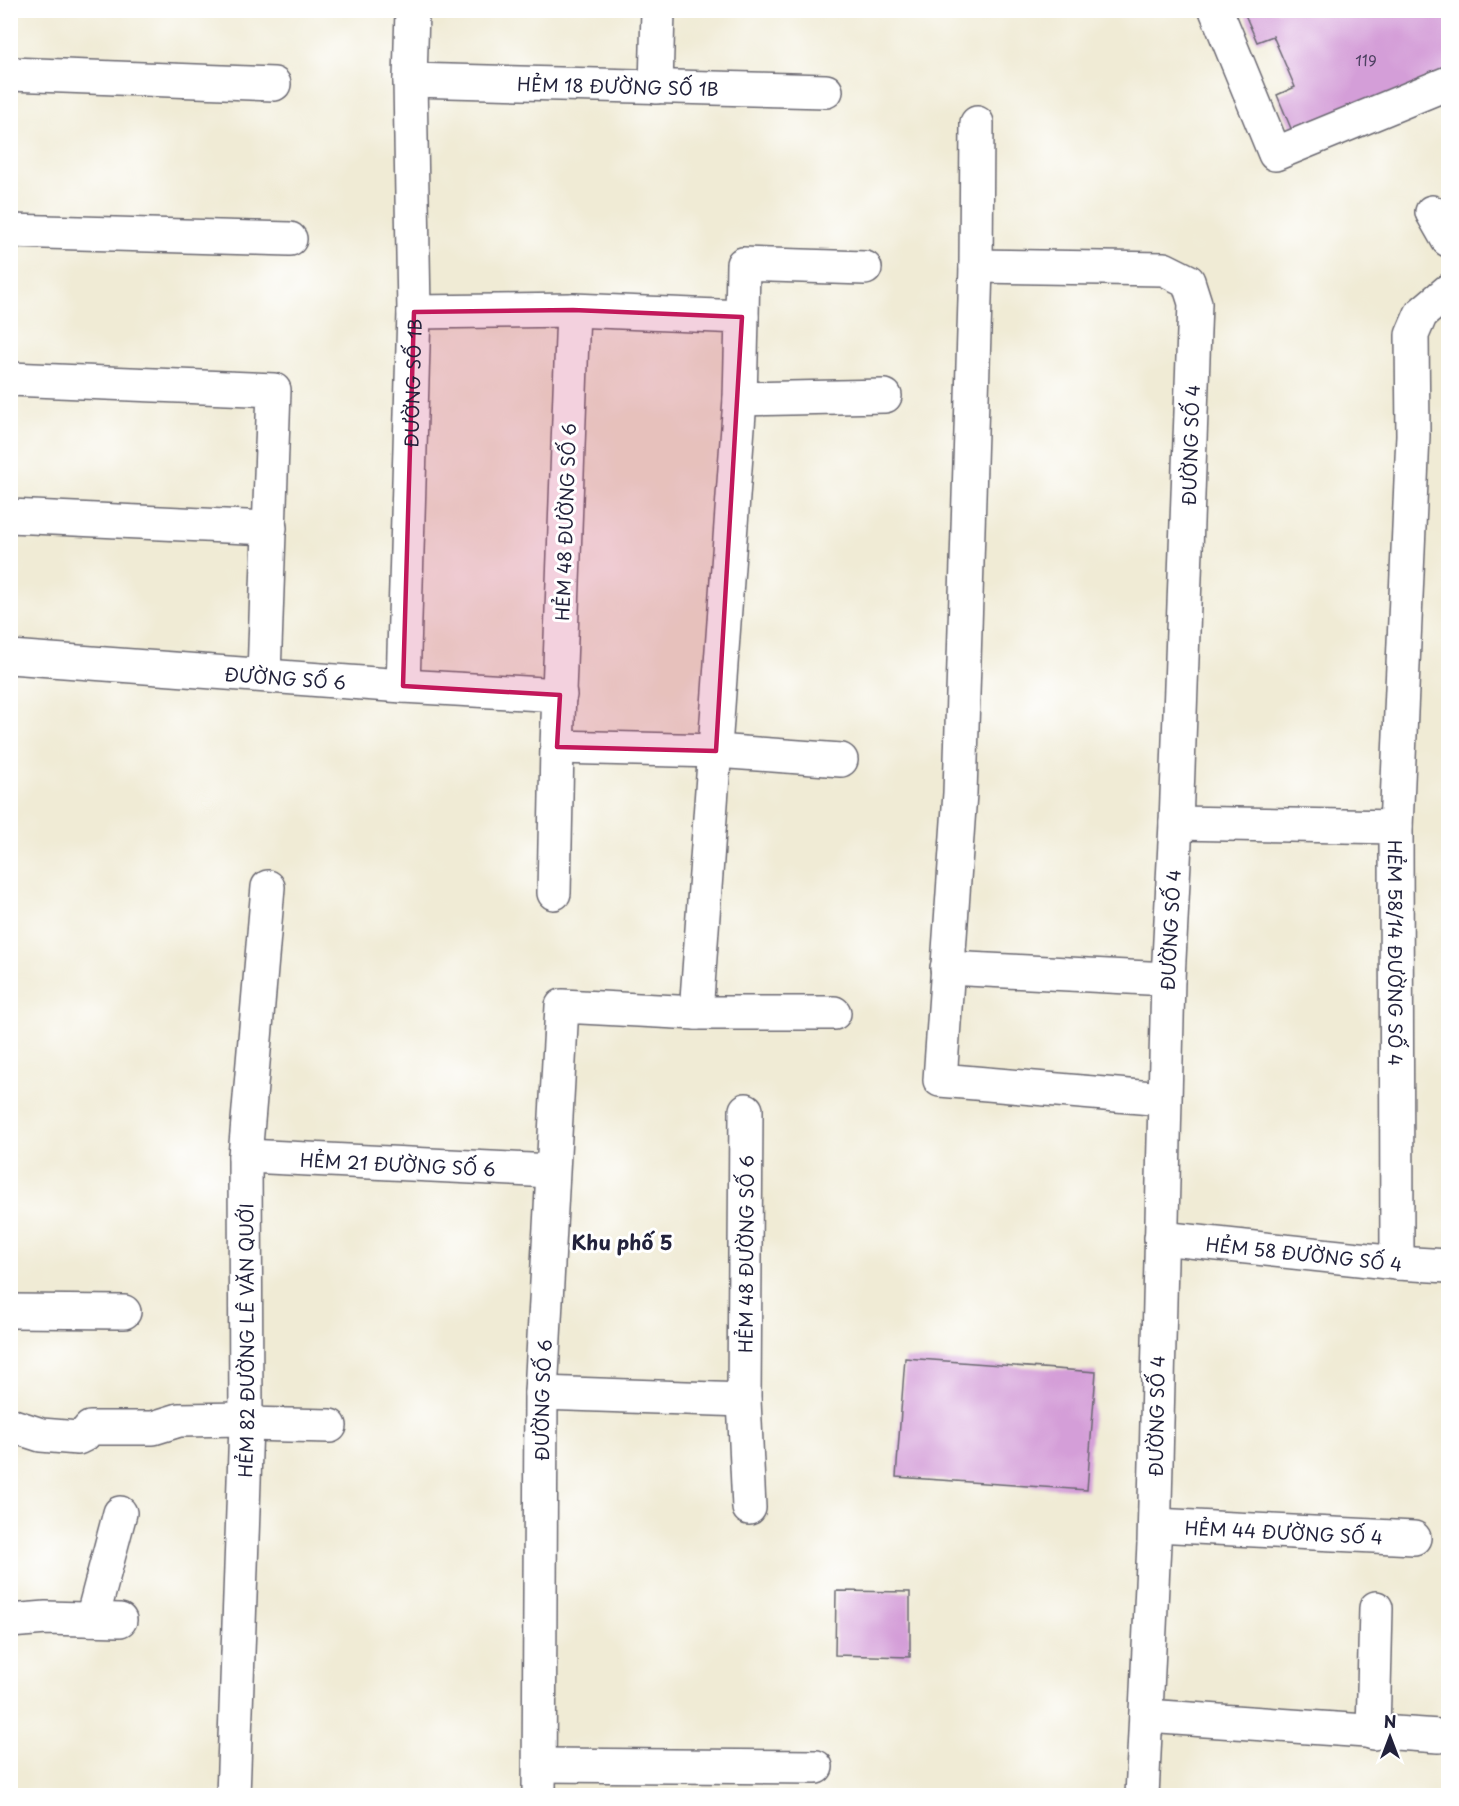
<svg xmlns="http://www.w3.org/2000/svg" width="1459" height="1806" font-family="'Playpen Sans',sans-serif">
<rect width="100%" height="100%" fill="#fff"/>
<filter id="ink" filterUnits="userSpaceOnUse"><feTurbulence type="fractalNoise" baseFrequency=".0167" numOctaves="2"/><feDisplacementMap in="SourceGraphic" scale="12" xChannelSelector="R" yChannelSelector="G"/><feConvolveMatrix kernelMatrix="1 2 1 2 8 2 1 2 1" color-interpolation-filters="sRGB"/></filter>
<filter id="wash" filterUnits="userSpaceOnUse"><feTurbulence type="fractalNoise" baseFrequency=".008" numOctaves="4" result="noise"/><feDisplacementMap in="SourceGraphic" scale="24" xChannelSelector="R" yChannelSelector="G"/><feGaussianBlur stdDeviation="1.35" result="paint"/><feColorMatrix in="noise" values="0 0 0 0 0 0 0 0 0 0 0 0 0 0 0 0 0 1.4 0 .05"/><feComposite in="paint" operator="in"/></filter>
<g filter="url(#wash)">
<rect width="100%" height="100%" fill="#f0ebd5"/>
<g id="blocks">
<!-- building -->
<g fill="#d49ed8">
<path d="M 1243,10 L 1448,10 L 1448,77 L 1295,138 L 1277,95 L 1295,87 L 1273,36 L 1257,42 Z"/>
<path d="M 905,1358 L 1096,1372 L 1087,1490 L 896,1477 Z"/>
<path d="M 836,1591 L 910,1592 L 910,1657 L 835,1655 Z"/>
</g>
</g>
</g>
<g filter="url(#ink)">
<use href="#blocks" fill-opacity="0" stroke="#6a6871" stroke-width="1.5"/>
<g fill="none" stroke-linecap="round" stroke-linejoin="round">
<defs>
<g id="minor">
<path d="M 1216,10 L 1275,154 L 1448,83"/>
<path d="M 10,74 L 274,84"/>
<path id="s1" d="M 410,80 L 826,91"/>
<path d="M 656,87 L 658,10"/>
<path d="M 977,123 L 976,266 L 960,793 L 940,1080 L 1164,1099"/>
<path d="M 1432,212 L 1448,240"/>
<path d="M 10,231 L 290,239"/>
<path d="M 976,266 L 1164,269 L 1188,281 L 1195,303 L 1176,823 L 1168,979 L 1154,1543 L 1142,1796"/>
<path d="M 573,310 L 742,317 L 740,399 L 696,1013"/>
<path d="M 414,312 L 573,310 L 557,747 L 554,893"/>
<path d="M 742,317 L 743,264 L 865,268"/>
<path d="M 10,379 L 274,390 L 264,675"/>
<path d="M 740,399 L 885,396"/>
<path d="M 10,516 L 270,528"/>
<path id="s2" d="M 10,657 L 403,686 L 560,695"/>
<path id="s3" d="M 403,686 L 414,312 L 410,80 L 412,10"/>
<path d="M 557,747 L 716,751 L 841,760"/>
<path id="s4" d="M 1176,823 L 1396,827 L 1397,1263"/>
<path d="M 1396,827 L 1413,435 L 1412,335 L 1421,314 L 1448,291"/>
<path d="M 947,968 L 1168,979"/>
<path id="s5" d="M 245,1156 L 551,1171"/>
<path id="s6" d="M 1161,1238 L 1397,1263 L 1448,1266"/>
<path d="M 10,1311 L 124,1312"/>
<path d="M 541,1393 L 744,1400 L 749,1508"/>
<path id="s7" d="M 744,1400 L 746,1110"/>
<path d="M 246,1424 L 330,1426"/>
<path d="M 10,1425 L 41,1435 L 78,1438 L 84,1435 L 90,1428 L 153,1428 L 179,1420 L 246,1419"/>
<path id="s8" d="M 1155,1525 L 1414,1538"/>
<path d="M 92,1619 L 120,1513"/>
<path d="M 10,1621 L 46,1618 L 120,1620"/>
<path d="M 1146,1716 L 1439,1736"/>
<path d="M 1373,1733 L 1376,1608"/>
<path d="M 540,1765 L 816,1767"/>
<path id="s9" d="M 233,1796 L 246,1424 L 245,1156 L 268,887"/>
<path id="s10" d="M 539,1796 L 541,1393 L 562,1006 L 696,1013 L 834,1013"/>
</g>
</defs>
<!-- minor casing -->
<use href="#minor" stroke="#6a6871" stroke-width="36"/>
<!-- minor -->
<use href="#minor" stroke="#fff" stroke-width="33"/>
</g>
</g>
<!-- marked area -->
<path fill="#c2185b" fill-opacity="0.2" stroke="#c2185b" stroke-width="4.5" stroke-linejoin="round" d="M 573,310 L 742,317 L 716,751 L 557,747 L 560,695 L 403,686 L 414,312 Z"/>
<g text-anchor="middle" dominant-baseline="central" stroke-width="6" stroke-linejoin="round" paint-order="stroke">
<!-- number labels -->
<g font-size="15" fill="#4e4162">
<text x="1366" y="59">119</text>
</g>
<!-- street labels -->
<g font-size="18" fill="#22223b" stroke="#fff">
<text stroke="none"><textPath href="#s1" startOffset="208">HẺM 18 ĐƯỜNG SỐ 1B</textPath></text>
<text stroke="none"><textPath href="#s3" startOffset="303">ĐƯỜNG SỐ 1B</textPath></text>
<text transform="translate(1190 445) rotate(-88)">ĐƯỜNG SỐ 4</text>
<text transform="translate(565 522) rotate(-88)">HẺM 48 ĐƯỜNG SỐ 6</text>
<text stroke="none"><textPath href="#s2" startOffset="276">ĐƯỜNG SỐ 6</textPath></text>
<text transform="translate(1170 930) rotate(-87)">ĐƯỜNG SỐ 4</text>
<text stroke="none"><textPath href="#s4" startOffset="346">HẺM 58/14 ĐƯỜNG SỐ 4</textPath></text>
<text stroke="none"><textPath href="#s5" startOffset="153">HẺM 21 ĐƯỜNG SỐ 6</textPath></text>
<text stroke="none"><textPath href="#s6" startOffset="144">HẺM 58 ĐƯỜNG SỐ 4</textPath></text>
<text stroke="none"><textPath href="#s7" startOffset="146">HẺM 48 ĐƯỜNG SỐ 6</textPath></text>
<text stroke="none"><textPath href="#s9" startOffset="456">HẺM 82 ĐƯỜNG LÊ VĂN QUỚI</textPath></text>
<text stroke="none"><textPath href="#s10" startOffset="396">ĐƯỜNG SỐ 6</textPath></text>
<text transform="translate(1156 1416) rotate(-89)">ĐƯỜNG SỐ 4</text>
<text stroke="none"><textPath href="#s8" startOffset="129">HẺM 44 ĐƯỜNG SỐ 4</textPath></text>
</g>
<!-- neighbourhood labels -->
<g font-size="20" font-weight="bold" fill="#22223b" stroke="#fff">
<text x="622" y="1242">Khu phố 5</text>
</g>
</g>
<!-- margin -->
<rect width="1459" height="1806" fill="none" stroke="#fff" stroke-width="36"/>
<!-- north arrow -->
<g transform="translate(1390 1737)" stroke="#ffffff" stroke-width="4.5" paint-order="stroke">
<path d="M0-4.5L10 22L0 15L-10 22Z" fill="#22223b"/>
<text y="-9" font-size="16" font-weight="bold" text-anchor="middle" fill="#22223b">N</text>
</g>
</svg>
